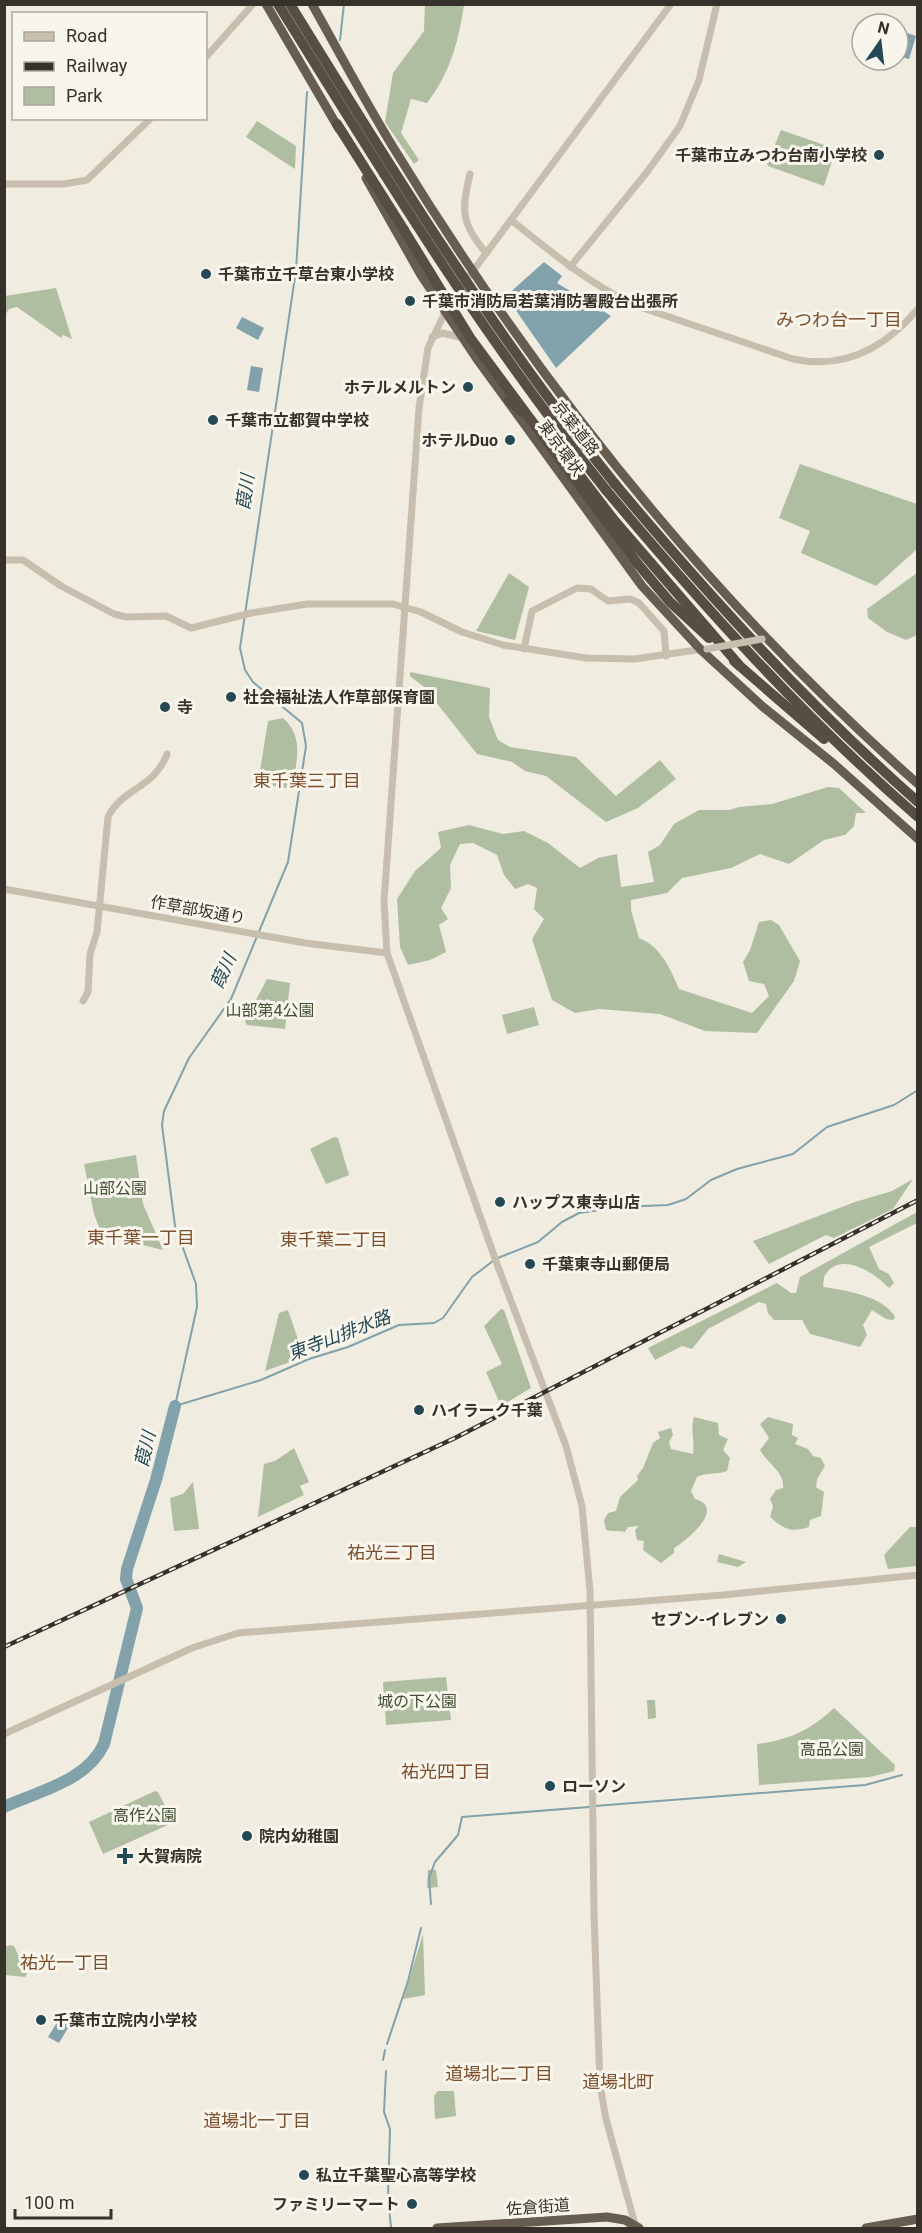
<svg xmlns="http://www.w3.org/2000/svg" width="922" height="2233" font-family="Roboto,'Noto Sans JP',sans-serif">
<rect width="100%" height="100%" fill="#f1ece0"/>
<!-- green -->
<g fill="#afbea1">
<path d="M 425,5 L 464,5 C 458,43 451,71 427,103 L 411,99 L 401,133 L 419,160 L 414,164 L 385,122 L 393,73 L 424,31 Z"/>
<path d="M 257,121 L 296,146 L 295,169 L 246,137 Z"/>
<path d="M 781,130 L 836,149 L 824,186 L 768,166 L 767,164 Z"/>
<path d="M 56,288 L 72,339 L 63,335 L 61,338 L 17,307 L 9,309 L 5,315 L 5,296 Z"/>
<path d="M 800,464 L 917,504 L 917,549 L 876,586 L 801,553 L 810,531 L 779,518 Z"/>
<path d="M 509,573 L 529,587 L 515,640 L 476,631 Z"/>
<path d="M 917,573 L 917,635 L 906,640 L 887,632 L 868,618 L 867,609 Z"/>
<path d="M 410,672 L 490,688 L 489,717 L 498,740 L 510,747 L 576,757 L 616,796 L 660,760 L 676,779 L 638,808 L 606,822 L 546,776 L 525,771 L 512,762 L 477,754 L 424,687 L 410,676 Z"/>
<path d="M 283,718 C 305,737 296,763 292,789 L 258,783 L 268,721 Z"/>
<path d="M 828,787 L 839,788 L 866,813 L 856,813 L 854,826 L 845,835 L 824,840 L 789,864 L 760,854 L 731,868 L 682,878 L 667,893 L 631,900 L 631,910 L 639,938 C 661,947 670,968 679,989 L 752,1013 L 769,996 L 764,984 L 749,981 L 743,962 L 750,950 L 759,922 L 771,920 L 779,925 L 800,961 L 794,981 L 757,1033 L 705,1031 L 660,1014 L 599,1009 L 575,1013 L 552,1000 L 532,939 L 544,919 L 534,909 L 537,888 L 528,884 L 515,889 L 504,875 L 497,855 L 473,843 L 460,844 L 450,865 L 451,888 L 441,908 L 448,919 L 439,925 L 446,952 L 430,960 L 408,965 L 400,947 L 397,899 L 415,871 L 441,848 L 438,832 L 469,825 L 503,834 L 524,831 L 548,843 L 580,868 L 598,858 L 617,854 L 621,887 L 654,882 L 648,852 L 660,845 L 674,824 L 699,810 L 729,810 L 739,807 L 772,804 Z"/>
<path d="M 267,979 L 290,983 L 285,1029 L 247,1025 L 245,1021 Z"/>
<path d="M 534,1007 L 539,1025 L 507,1034 L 502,1015 Z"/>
<path d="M 334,1137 L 338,1138 L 349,1175 L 326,1184 L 310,1149 Z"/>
<path d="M 136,1155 L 143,1204 L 163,1250 L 102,1235 L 94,1214 L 84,1164 Z"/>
<path d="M 913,1179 L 893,1209 L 834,1238 L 826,1235 L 769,1264 L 753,1241 L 855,1202 L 892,1191 Z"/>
<path d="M 917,1212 L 917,1223 L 869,1247 L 879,1269 L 889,1274 L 894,1283 L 889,1288 C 875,1273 839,1249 824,1277 L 823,1287 C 844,1290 884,1296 895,1317 L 893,1320 L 886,1319 L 872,1310 L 863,1325 L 867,1335 L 860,1347 L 810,1334 L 802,1320 L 774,1320 L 768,1313 L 766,1304 L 759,1302 L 708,1329 L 692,1349 L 682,1346 L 655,1360 L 648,1348 L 777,1283 L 791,1293 L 796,1293 L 800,1277 Z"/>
<path d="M 501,1309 L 504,1310 L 531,1388 L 501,1406 L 486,1372 L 502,1364 L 484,1326 Z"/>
<path d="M 288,1310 L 304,1357 L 265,1371 L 279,1313 Z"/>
<path d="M 694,1417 L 718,1423 L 719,1435 L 728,1439 L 723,1450 L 730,1458 L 727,1471 C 716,1475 707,1472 697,1477 L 691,1491 L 695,1499 C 727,1508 686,1541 674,1548 L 674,1553 L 661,1563 L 643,1550 L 644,1541 L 637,1540 L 635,1530 L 639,1526 L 628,1527 L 625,1532 C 618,1530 613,1532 606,1530 L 604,1520 L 608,1513 L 616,1511 L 620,1497 L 638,1480 L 637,1476 L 643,1468 L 653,1443 L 660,1438 L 658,1432 L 671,1428 L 673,1435 L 669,1442 L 671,1449 L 693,1454 C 695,1441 690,1429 694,1417 Z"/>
<path d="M 768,1417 L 793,1424 L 792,1435 L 798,1438 L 795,1444 L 808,1449 L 813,1456 L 821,1458 L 825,1466 L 817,1479 L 816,1487 L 824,1492 L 821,1516 L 810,1520 L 809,1527 C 790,1533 784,1529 770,1517 L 773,1506 L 770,1499 L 776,1490 L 783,1488 C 785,1472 767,1463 760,1450 L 769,1438 L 760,1424 Z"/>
<path d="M 294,1448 L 309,1482 L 300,1486 L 304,1495 L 258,1517 L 264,1464 L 275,1461 Z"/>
<path d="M 193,1482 L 199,1529 L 174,1531 L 170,1498 L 183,1494 Z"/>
<path d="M 910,1527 L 917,1527 L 917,1566 L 888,1569 L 884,1555 Z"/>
<path d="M 719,1554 L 746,1562 L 738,1567 L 717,1562 Z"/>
<path d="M 446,1677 L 451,1720 L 386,1725 L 383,1682 Z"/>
<path d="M 647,1700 L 655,1700 L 656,1718 L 648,1719 Z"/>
<path d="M 834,1708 L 895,1765 L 894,1771 L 870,1777 L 759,1785 L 757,1744 C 789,1740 811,1730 834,1708 Z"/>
<path d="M 155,1791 L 158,1792 L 172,1819 L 170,1824 L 103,1854 L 89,1822 Z"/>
<path d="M 428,1870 L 436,1870 L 438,1887 L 427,1888 Z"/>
<path d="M 423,1934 L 425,1995 L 403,1999 Z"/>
<path d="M 10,1945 L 14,1946 L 27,1974 L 25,1977 L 5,1975 L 5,1947 Z"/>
<path d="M 438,2091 L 454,2091 L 456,2116 L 435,2119 L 434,2096 Z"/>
</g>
<!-- water -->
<g fill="#81a1ab">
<path d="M 904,32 L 916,36 L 909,59 L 898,56 Z"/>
<path d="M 544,262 L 562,276 L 557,283 L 611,316 L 556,368 L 506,296 Z"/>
<path d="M 242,317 L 264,328 L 258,340 L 236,328 Z"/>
<path d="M 251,366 L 263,368 L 259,392 L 247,390 Z"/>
<path d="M 61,2016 L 71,2023 L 59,2043 L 48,2037 Z"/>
</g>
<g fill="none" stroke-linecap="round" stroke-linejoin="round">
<!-- stream -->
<g stroke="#81a1ab" stroke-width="2">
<path d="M 340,40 L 344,4"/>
<path d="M 307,92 L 296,270 L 240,648 L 245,670 L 253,682 L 302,723 L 306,746 L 288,862 L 231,999 L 189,1058 L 164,1111 L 162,1125 L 175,1226 L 196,1284 L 197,1307 L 175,1406 L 261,1380 L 309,1359 L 348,1347 L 399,1325 L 434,1323 L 443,1318 L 472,1277 L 493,1261"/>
<path d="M 498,1258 L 538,1242 L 562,1222 L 579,1213 L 621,1207 L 668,1205 L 686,1199 L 711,1180 L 737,1169 L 793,1154 L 827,1127 L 894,1105 L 918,1090"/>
<path d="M 595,1806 L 865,1785 L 902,1775"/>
<path d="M 431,1904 L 429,1878 L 435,1862 L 458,1835 L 462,1817 L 589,1807"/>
<path d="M 387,2044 L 408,1981 L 421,1928"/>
<path d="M 383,2060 L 385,2050"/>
<path d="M 386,2071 L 384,2112 L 390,2129 L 388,2198 L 391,2227"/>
</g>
<!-- river -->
<path stroke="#81a1ab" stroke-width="12" d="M 4,1807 C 39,1791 87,1781 104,1744 L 137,1608 L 126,1579 L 127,1569 L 156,1480 L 175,1406"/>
<!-- tertiary -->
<g stroke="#c8bead" stroke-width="7">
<path d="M 206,57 L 253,4"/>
<path d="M 470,174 C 461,211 461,223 486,253"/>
<path d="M 4,184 L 64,184 L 87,180 L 151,118"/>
<path d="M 511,220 C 550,251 588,283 634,305 L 793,359 C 844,370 885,348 918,309"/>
<path d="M 570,267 L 647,172 L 680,126 L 699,80 L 717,4"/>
<path d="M 432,337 L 443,333 L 463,338"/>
<path d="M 4,560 L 23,560 L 61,586 L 114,614 L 126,617 L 166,616 L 191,628 L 251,613 L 307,604 L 393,604 L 421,612 L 462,632 L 503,645 L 586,658 L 635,659 L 703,649"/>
<path d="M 524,649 L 532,611 L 577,588 L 591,589 L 608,601 L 630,599 L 639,603 L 664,631 L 666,656"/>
<path d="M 4,889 L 305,943 L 387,953"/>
<path d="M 83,1001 L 88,992 L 90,954 L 97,932 L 108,817 C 122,788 154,789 167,754"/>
<path d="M 4,1734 L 192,1648 L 238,1633 L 723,1595 L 918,1575"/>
<path d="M 636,2228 L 606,2119 L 600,2085 L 594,1915 L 590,1591 L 582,1506 L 566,1446 L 497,1264 L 387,953 L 384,902 L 419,408 L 428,348 L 450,302 L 671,4"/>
</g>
<!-- trunk -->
<g stroke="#675c50" stroke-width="9">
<path d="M 266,4 L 339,129"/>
<path d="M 312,4 C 339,52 365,101 393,147 C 537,383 711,601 918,784"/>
<path d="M 366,178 L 421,275 L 477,359 L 642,586 L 701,650 L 762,706 L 834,764 L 918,839"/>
<path d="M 437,2228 L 607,2217 L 625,2220 L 639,2228"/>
<path d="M 866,2228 L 918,2219"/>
</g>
<!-- motorway -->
<g stroke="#574d43" stroke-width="10">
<path d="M 337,124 L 404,230"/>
<path d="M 509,400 L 522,412"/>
<path d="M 546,436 L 558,447 L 614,520 L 739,665"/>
<path d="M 615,484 C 709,596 808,705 918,802"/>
<path d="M 606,490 C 703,606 804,718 918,817"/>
<path d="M 637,563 L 670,602 L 709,638"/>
<path d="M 734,661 L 824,739"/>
</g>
<defs>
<path id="rail" d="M 4,1647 L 455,1438 L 918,1200"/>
</defs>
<!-- rail casing -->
<use href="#rail" stroke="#37312b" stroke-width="4.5"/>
<!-- rail -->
<use href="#rail" stroke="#f8f5ec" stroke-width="2" stroke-dasharray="7" stroke-linecap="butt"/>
<!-- tertiary-bridge -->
<path stroke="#c8bead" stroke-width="7" d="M 707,649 L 762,639"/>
<!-- motorway-bridge -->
<g stroke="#574d43" stroke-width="10">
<path d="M 278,4 C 382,172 482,336 606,490"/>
<path d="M 290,4 C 392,170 493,333 615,484"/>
<path d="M 404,230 L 471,339 L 637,563"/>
</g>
</g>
<!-- markers -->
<g fill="#244854" stroke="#f8f5ec" stroke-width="2">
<circle cx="879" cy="155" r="6"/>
<circle cx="206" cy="274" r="6"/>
<circle cx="410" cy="301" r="6"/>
<circle cx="468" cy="387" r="6"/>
<circle cx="213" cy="420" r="6"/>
<circle cx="510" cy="440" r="6"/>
<circle cx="231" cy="697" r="6"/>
<circle cx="165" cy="707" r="6"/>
<circle cx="500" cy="1202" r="6"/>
<circle cx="530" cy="1264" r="6"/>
<circle cx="419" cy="1410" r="6"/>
<circle cx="781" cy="1619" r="6"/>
<circle cx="550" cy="1786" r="6"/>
<circle cx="247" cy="1836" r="6"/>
<path d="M122 1847h6v6h6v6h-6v6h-6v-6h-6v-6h6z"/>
<circle cx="41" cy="2020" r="6"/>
<circle cx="304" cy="2175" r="6"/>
<circle cx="412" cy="2204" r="6"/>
</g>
<g text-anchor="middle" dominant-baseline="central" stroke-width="6" stroke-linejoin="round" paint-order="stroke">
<!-- poi labels -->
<g font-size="16" font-weight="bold" fill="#37312b" stroke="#f8f5ec" text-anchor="start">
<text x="867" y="155" text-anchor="end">千葉市立みつわ台南小学校</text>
<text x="218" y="274">千葉市立千草台東小学校</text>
<text x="422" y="301">千葉市消防局若葉消防署殿台出張所</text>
<text x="456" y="387" text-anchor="end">ホテルメルトン</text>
<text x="225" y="420">千葉市立都賀中学校</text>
<text x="498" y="440" text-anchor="end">ホテルDuo</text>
<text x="243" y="697">社会福祉法人作草部保育園</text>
<text x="177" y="707">寺</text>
<text x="512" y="1202">ハップス東寺山店</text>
<text x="542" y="1264">千葉東寺山郵便局</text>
<text x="431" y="1410">ハイラーク千葉</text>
<text x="769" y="1619" text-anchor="end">セブン-イレブン</text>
<text x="562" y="1786">ローソン</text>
<text x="259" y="1836">院内幼稚園</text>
<text x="138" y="1856">大賀病院</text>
<text x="53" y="2020">千葉市立院内小学校</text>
<text x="316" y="2175">私立千葉聖心高等学校</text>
<text x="400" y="2204" text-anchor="end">ファミリーマート</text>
</g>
<!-- street labels -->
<g font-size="16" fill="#37312b" stroke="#f8f5ec">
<text transform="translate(576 428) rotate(52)">京葉道路</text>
<text transform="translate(561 448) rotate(54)">東京環状</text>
<text transform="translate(198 910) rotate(10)">作草部坂通り</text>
<text transform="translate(538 2207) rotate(-4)">佐倉街道</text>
</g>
<!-- park labels -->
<g font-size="16" fill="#405231" stroke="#f8f5ec">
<text x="270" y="1010">山部第4公園</text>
<text x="115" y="1188">山部公園</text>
<text x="417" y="1701">城の下公園</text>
<text x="832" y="1749">高品公園</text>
<text x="145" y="1815">高作公園</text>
</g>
<!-- neighbourhood labels -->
<g font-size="18" fill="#7d4f2c" stroke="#f8f5ec">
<text x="839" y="319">みつわ台一丁目</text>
<text x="307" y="780">東千葉三丁目</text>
<text x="141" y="1237">東千葉一丁目</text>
<text x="334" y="1239">東千葉二丁目</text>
<text x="392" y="1552">祐光三丁目</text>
<text x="446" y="1771">祐光四丁目</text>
<text x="65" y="1962">祐光一丁目</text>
<text x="499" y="2073">道場北二丁目</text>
<text x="618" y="2081">道場北町</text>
<text x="257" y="2120">道場北一丁目</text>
</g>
<!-- water labels -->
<g font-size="18" font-style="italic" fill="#244854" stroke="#f8f5ec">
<text transform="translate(245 492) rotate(-82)">葭川</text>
<text transform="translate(223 971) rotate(-66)">葭川</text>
<text transform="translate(339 1335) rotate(-21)">東寺山排水路</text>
<text transform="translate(145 1449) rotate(-77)">葭川</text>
</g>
</g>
<!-- border -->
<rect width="922" height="2233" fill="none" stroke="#37312b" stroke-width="12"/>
<!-- legend -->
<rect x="12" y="12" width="195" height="108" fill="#f8f5ec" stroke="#aba79f" stroke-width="1.5"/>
<rect x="24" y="32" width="30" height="9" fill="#c8bead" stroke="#aba79f" stroke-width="1.5"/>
<text x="66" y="42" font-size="18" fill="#37312b">Road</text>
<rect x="24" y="62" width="30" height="9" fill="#37312b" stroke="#aba79f" stroke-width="1.5"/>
<text x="66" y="72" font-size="18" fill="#37312b">Railway</text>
<rect x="24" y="87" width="30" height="18" fill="#afbea1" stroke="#aba79f" stroke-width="1.5"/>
<text x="66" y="102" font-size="18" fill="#37312b">Park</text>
<!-- north arrow -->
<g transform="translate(880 42) rotate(14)"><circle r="28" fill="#f8f5ec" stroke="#aba79f" stroke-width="1.5"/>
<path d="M0-4.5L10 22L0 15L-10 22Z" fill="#244854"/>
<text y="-9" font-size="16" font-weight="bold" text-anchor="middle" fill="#37312b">N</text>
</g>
<!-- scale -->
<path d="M15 2209v9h96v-9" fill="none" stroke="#37312b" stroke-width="3"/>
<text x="24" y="2209" font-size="18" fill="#37312b" stroke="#f8f5ec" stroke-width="4.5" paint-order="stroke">100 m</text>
</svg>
